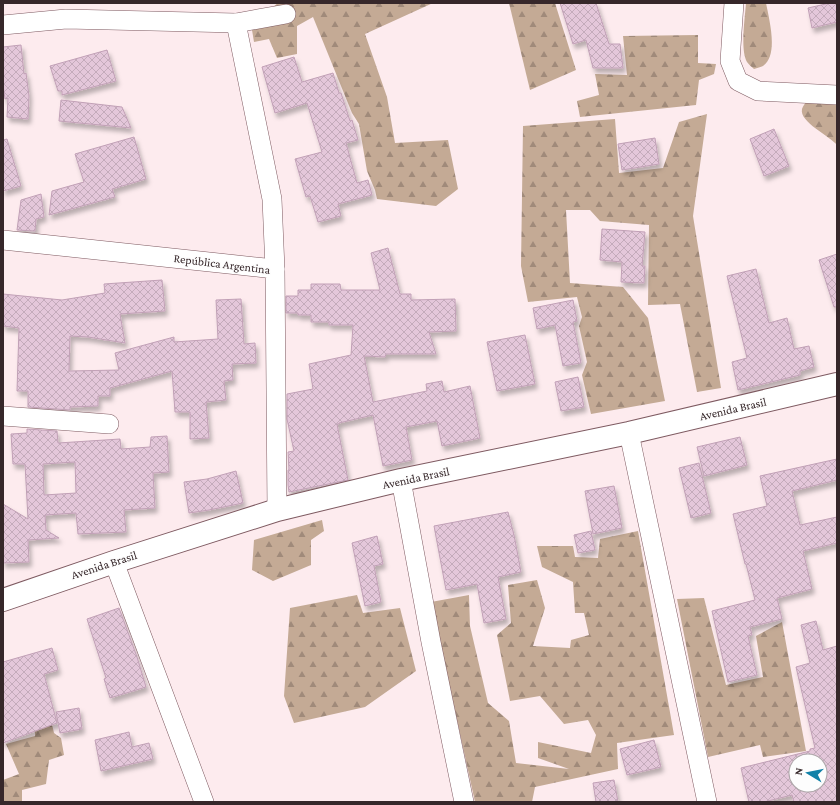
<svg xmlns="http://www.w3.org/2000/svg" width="840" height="805" font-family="'Crimson Pro',serif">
<defs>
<pattern id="forest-firs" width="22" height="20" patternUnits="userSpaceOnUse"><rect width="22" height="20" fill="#c4aa95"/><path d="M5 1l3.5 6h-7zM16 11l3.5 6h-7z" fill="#a08a7a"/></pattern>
<pattern id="building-cross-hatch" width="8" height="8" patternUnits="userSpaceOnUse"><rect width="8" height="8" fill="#e4c7da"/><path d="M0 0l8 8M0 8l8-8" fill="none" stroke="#c4abbb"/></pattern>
<filter id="shadow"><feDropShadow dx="2.5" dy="4.5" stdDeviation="2" flood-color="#0004"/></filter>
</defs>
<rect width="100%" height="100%" fill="#fdebee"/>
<!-- forest -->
<g fill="url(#forest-firs)">
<path d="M 278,3 L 433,3 L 365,34 L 387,97 L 395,143 L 448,140 L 458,189 L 436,206 L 377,199 L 375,190 L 367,171 L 359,124 L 352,113 L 313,17 L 297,26 L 297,54 L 277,58 L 269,39 L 254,42 L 251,24 Z"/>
<path d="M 509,3 L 555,3 L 576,70 L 530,90 Z"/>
<path d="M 746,3 L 766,3 C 769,19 779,55 763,66 C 761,67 757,68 754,69 C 752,67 749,65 747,62 C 740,50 745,18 746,3 Z"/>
<path d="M 698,35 L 698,63 L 716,64 L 714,74 L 699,80 L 696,105 L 580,117 L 577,101 L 599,95 L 595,74 L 627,75 L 623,36 Z"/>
<path d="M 807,101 L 837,101 L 837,145 C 830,136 799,122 802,109 C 803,106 805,103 807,101 Z"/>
<path d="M 707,114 L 693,216 L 721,388 L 697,392 L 680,304 L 648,305 L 649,225 L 600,221 L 590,210 L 566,210 L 570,283 L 623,287 L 648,318 L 665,401 L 591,414 L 582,375 L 587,362 L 579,326 L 582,317 L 577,297 L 528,302 L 521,266 L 523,126 L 615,119 L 619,173 L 663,168 L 679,122 Z"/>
<path d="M 322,520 L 324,531 L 311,540 L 311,565 L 273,581 L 252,570 L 254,540 Z"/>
<path d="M 638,531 L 674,735 L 617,743 L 618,769 L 535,787 L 532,802 L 475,802 L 431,602 L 469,595 L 470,626 L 488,703 L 509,721 L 516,763 L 569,769 L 538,758 L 538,742 L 591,753 L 596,735 L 588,720 L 564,724 L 540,696 L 510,701 L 497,635 L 511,623 L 508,585 L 537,580 L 545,608 L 533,646 L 570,648 L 571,640 L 589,635 L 584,613 L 575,613 L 573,582 L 542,567 L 537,546 L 573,546 L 575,557 L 598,558 L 600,539 Z"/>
<path d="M 357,595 L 363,613 L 400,608 L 416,671 L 365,707 L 294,723 L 284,696 L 290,608 Z"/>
<path d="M 704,598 L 726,685 L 763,677 L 756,636 L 782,622 L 806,751 L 763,757 L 760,745 L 708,757 L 677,599 Z"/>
<path d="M 51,720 L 54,733 L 61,738 L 64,755 L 49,760 L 46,784 L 22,790 L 22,802 L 3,802 L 3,780 L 19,774 L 6,744 L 35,736 L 35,722 Z"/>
</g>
<!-- building -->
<g fill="url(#building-cross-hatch)" stroke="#c1a0b6" fill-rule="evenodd" filter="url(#shadow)">
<path d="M 560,3 L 596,3 L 609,44 L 620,44 L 623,68 L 593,68 L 586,40 L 573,44 Z"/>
<path d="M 830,3 L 837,3 L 837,22 L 812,28 L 808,8 Z"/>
<path d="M 21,45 L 24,74 L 26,73 L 29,96 L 28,119 L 7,117 L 8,98 L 5,99 L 3,85 L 3,47 Z"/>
<path d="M 107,50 L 116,81 L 62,95 L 62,91 L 58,91 L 50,66 Z"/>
<path d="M 294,57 L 302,82 L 333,73 L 339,93 L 341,93 L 350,121 L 352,120 L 358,140 L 346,143 L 357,183 L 368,180 L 372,195 L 338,204 L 341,216 L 318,222 L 310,196 L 306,197 L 295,159 L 322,152 L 307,103 L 275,113 L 262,67 Z"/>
<path d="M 61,100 L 122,107 L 131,128 L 59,121 Z"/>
<path d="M 774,129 L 789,166 L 764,176 L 750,139 Z"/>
<path d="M 134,137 L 146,179 L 112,189 L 115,197 L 49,215 L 52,191 L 84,182 L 75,154 Z"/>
<path d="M 655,138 L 659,164 L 622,170 L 618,144 Z"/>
<path d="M 7,139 L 21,186 L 3,191 L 3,140 Z"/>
<path d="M 41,194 L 44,217 L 36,219 L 35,231 L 17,230 L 21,200 Z"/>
<path d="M 602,229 L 645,232 L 642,266 L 645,266 L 644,283 L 621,282 L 622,262 L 600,260 Z"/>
<path d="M 388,248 L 400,294 L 411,294 L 411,300 L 455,299 L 456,331 L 429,332 L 436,354 L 386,354 L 385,357 L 364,356 L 373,402 L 427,391 L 426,384 L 442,381 L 444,392 L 470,386 L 480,438 L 442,446 L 437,421 L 406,427 L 412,460 L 383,466 L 373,415 L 339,423 L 339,424 L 337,424 L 348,480 L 289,492 L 288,485 L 288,470 L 289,470 L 288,452 L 294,451 L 287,419 L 287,394 L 313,389 L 309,364 L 351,355 L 353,325 L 329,325 L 329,322 L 311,322 L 311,315 L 298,315 L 298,313 L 286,313 L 286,296 L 298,296 L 298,290 L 311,290 L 311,284 L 340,284 L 341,290 L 380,290 L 371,253 Z"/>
<path d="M 837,254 L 837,307 L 834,307 L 819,260 Z"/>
<path d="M 756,269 L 769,323 L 787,318 L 794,349 L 809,346 L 814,367 L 800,371 L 800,375 L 738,390 L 732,362 L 747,358 L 727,276 Z"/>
<path d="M 162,280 L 165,311 L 120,314 L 125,343 L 88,337 L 70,336 L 69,371 L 119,370 L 115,353 L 174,337 L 174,342 L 218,339 L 216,300 L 241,299 L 244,344 L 255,343 L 256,363 L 232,364 L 233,380 L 224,381 L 226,400 L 206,402 L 209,438 L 190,439 L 190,412 L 175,412 L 172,371 L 110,388 L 110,396 L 98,396 L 98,406 L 70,407 L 70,410 L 28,407 L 28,391 L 17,391 L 19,328 L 3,326 L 3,294 L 62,300 L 105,293 L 104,284 Z"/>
<path d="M 573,300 L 577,321 L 573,322 L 581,363 L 563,366 L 555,325 L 537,329 L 533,308 Z"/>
<path d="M 525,335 L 535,384 L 497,391 L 487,342 Z"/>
<path d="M 578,377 L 584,407 L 561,411 L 555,382 Z"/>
<path d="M 27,429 L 57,431 L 58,443 L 120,439 L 121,449 L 150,447 L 151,437 L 167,436 L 169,472 L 153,473 L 155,508 L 124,510 L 126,532 L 78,534 L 76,513 L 45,515 L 46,530 L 59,538 L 28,540 L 29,562 L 3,563 L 3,504 L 28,519 L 25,464 L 13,464 L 11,434 L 27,433 ZM 75,462 L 76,493 L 44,495 L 43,464 Z"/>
<path d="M 740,437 L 747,465 L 704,476 L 697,447 Z"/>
<path d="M 837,459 L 837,480 L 792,491 L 800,525 L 837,517 L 837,543 L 803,551 L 812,589 L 777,598 L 782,619 L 750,627 L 752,635 L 748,636 L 757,675 L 728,682 L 712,611 L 755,600 L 746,564 L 745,564 L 733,514 L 767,506 L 760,476 Z"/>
<path d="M 699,463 L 711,513 L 691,518 L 679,468 Z"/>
<path d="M 236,471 L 243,503 L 209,510 L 189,513 L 184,482 L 207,479 Z"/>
<path d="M 614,486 L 622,528 L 593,534 L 585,491 Z"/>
<path d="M 508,512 L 514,535 L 521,572 L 498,577 L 506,619 L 484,623 L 477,584 L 446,590 L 434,526 Z"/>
<path d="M 591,531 L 595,550 L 578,553 L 574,535 Z"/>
<path d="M 377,536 L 383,564 L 374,566 L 381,602 L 365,606 L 352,543 Z"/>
<path d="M 119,608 L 137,657 L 146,687 L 110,698 L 104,679 L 106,678 L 87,619 Z"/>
<path d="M 816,621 L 823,650 L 837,646 L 837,802 L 794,802 L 792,795 L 764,802 L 749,802 L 741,768 L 810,751 L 810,749 L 815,748 L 796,667 L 810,663 L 801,625 ZM 796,761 L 820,761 L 820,785 L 796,785 Z"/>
<path d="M 52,648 L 58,670 L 44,674 L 57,723 L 3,743 L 3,662 Z"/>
<path d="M 79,708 L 82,729 L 60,733 L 56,712 Z"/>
<path d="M 129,732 L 132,747 L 149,743 L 153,759 L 101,771 L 95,740 Z"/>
<path d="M 654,740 L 661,767 L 627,775 L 620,749 Z"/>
<path d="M 614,780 L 618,802 L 596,802 L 593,783 Z"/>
</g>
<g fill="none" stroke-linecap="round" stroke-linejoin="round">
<defs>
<g id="minor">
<path d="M 734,3 L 730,61 L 738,81 L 758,91 L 837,95"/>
<path d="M 236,23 L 272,199 L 275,269"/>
<path d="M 3,25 L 66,19 L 236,23 L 286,14"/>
<path d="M 3,240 L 275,269 L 277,510"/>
<path d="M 3,416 L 109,424"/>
<path d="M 629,433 L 707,802"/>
<path d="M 401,480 L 431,642 L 464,802"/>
<path d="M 114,562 L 204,802"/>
</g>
<path id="tertiary" d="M 3,600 L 114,562 L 277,510 L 401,480 L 629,433 L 837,384"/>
</defs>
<!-- minor casing -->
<use href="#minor" stroke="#7e5a61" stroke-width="20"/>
<!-- tertiary casing -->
<use href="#tertiary" stroke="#7e5a61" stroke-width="24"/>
<!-- minor -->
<use href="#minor" stroke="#fff" stroke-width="19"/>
<!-- tertiary -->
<use href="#tertiary" stroke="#fff" stroke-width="22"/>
</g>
<g text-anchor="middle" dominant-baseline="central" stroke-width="3" stroke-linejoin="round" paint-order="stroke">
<!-- street labels -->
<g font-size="12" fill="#36272a" stroke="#fdfdfd">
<text transform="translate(222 264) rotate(7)">República Argentina</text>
<text transform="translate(733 409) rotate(-13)">Avenida Brasil</text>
<text transform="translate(416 478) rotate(-12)">Avenida Brasil</text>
<text transform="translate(104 565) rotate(-18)">Avenida Brasil</text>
</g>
</g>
<!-- border -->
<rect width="840" height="805" fill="none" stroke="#36272a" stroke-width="8"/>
<!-- north arrow -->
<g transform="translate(808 773) rotate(280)"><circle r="19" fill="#fdfdfd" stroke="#ada7a9"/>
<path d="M0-3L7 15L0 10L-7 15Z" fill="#1181a8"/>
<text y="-6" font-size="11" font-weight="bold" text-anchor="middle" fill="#36272a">N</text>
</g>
</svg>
